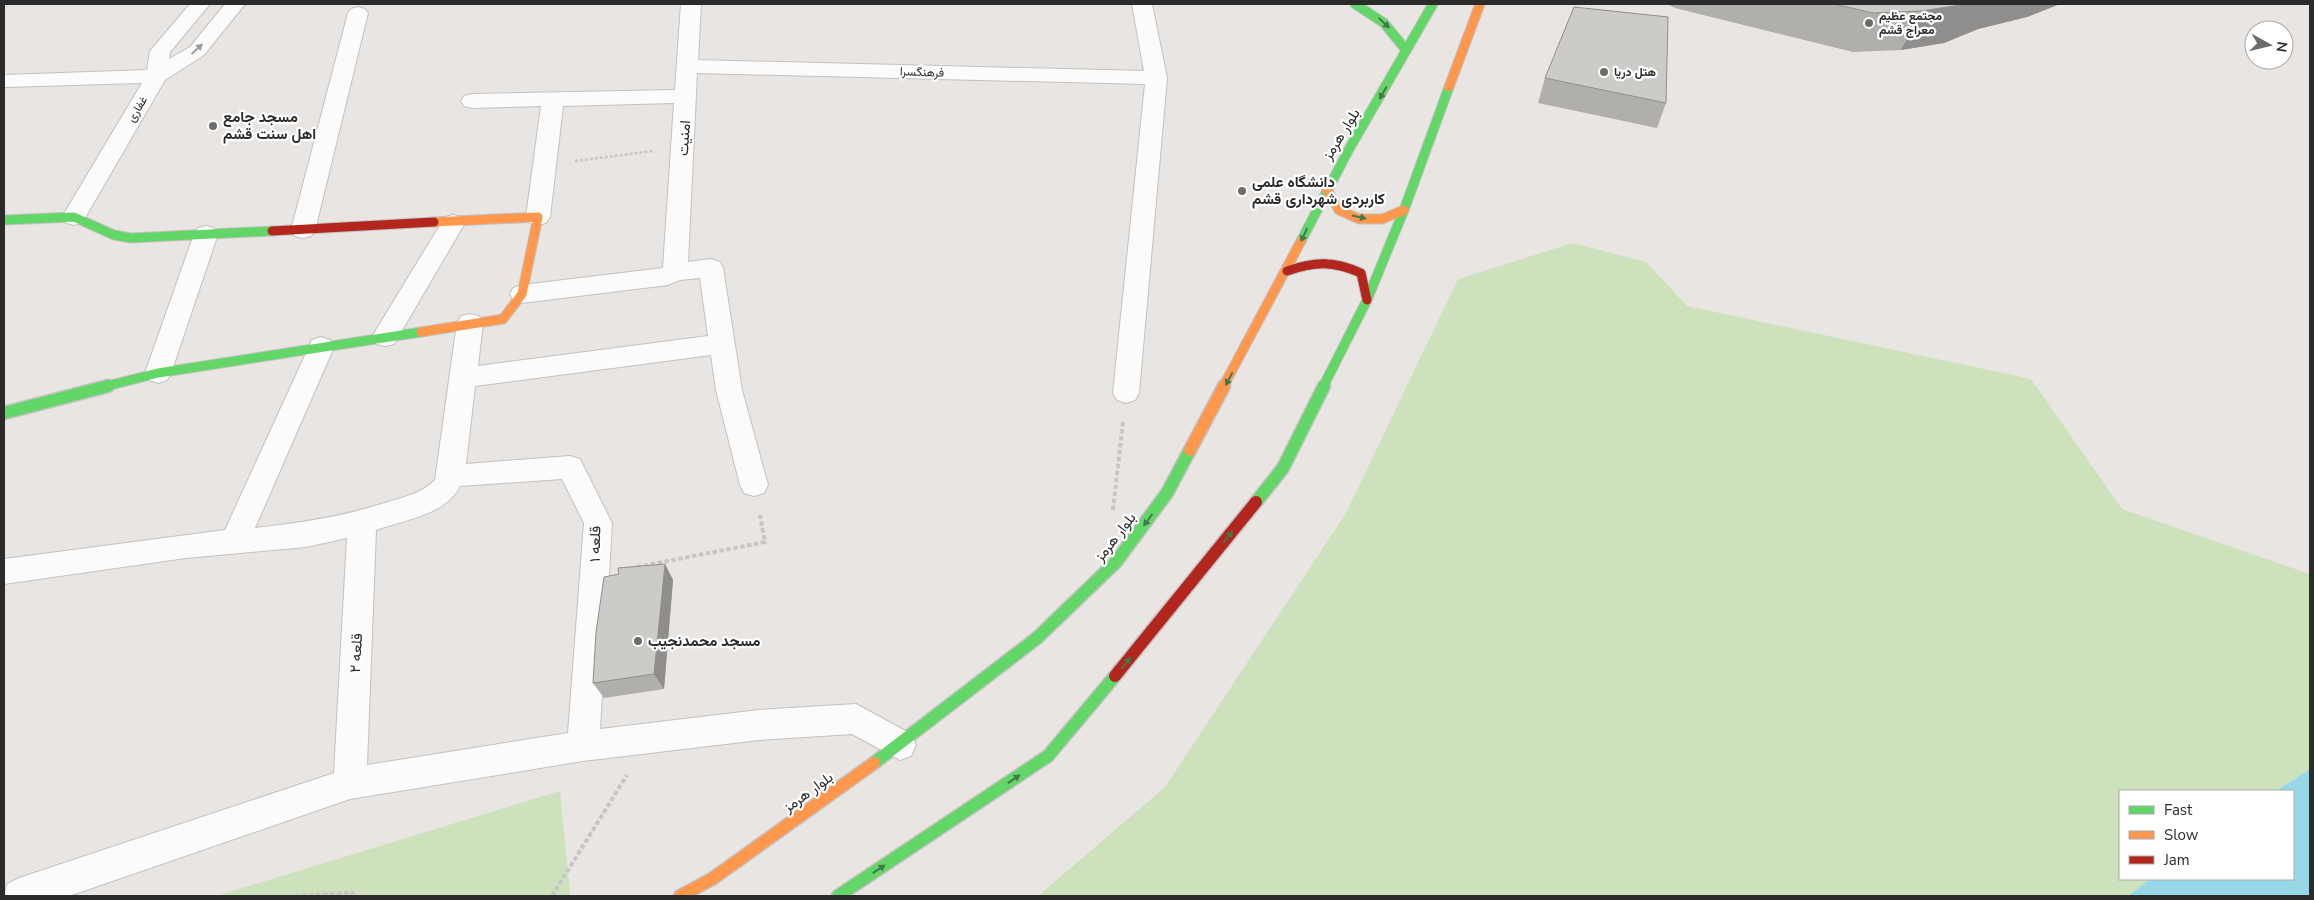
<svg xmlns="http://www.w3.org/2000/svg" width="2314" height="900" font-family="'Nunito Sans',Vazirmatn,sans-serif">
  <rect width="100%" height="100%" fill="#e8e5e2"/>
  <g fill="#cde2bc">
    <polygon points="1573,243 1646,262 1687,306 2031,379 2122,509 2310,574 2310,769 2276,791 2120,791 2120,879 2150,879 2128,896 1038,896 1165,787 1346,513 1458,279"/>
    <polygon points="560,791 570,895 566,896 216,896"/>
  </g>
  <polygon fill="#98d7e7" points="2310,769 2310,896 2128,896 2150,879 2293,879 2293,791 2276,791"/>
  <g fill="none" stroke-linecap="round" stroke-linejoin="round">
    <g stroke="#c2c2c2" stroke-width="2">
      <g id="street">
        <polygon points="190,4 210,4 170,52 169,59 190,47 225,4 245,4 204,55 165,80 82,223 74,225 66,223 62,217 142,83 4,87 4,75 147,70 150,51"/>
        <path d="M 681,4 L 701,4 L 698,60 L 1144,71 L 1132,4 L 1152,4 L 1167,78 L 1139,393 L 1135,400 L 1126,403 L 1117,400 L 1113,393 L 1145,84 L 697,73 L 688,262 L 711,259 L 720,262 L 723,268 L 742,390 L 768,485 L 764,493 L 754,496 L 744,493 L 740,485 L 716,390 L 711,355 L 475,386 L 466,464 L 570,456 L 580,459 L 612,523 L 600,729 L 759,710 L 856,704 L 911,734 L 916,745 L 911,756 L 900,760 L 852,734 L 759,740 L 583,761 L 350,799 L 69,896 L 4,896 L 7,884 L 19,878 L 334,773 L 347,538 L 306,547 L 186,558 L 4,584 L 4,559 L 225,530 L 312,340 L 321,337 L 330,340 L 334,347 L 255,528 C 302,523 346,516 391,501 C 408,496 423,492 435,480 L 457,323 L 461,316 L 470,314 L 479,316 L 483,323 L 478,366 L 708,336 L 700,278 L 680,280 L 668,285 L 522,303 L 513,300 L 510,294 L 513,288 L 522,285 L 663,268 L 674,103 L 563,106 L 550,217 L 546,223 L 538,225 L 530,223 L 526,217 L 541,106 L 472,108 L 464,106 L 461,101 L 464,96 L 472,94 L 675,90 ZM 562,479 L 584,523 L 568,733 L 367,765 L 376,530 C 404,520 446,515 460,486 Z"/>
        <polygon points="358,7 365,9 368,13 315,230 311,236 303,238 295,236 291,230 348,13 351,9"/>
        <polygon points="453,215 461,217 465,223 394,344 385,346 376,344 372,337 376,330 445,217"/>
        <polygon points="206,226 214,228 218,234 171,373 167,380 158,383 149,380 145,373 194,234 198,228"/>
      </g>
    </g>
    <g stroke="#c2c2c2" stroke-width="11">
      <g id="fast-far1">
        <polyline points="1355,4 1384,23 1406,50"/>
        <polyline points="4,220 74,217 114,235 131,238 272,231"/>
        <polyline points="1301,241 1348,151 1433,4"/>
        <polyline points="103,387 158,373 421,332"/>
        <polyline points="1323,387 1367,300 1404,210 1449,87"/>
      </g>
    </g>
    <g stroke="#c2c2c2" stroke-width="15">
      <g id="fast">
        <polyline points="4,413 108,386"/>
        <polyline points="1256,502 1283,468 1324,386"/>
        <polyline points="874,763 1037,638 1116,562 1167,493 1190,450"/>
        <polyline points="838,896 1048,756 1115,676"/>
      </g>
    </g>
    <g stroke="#c2c2c2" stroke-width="11">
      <g id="slow-far1">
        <polyline points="1449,87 1480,4"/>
        <polyline points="1326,188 1339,210 1359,219 1382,219 1404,210"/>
        <polyline points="421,332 503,319 522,294 538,217 434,222"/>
        <polyline points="1223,387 1301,241"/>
      </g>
    </g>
    <g stroke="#c2c2c2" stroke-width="15">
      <g id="slow">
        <polyline points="1190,450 1224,386"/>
        <polyline points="680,896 712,879 874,763"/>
      </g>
    </g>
    <g stroke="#c2c2c2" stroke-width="11">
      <g id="jam-far1">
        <polyline points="272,231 434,222"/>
        <path d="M 1287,271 C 1315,261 1334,261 1361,273 L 1367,300"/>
      </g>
    </g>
    <g stroke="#c2c2c2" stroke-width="15">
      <polyline id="jam" points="1115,676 1256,502"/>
    </g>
    <polyline stroke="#c6c6c6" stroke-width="2.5" stroke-dasharray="3 2" stroke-linecap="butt" points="575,161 653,151"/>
    <g stroke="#c6c6c6" stroke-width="4" stroke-dasharray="4.5 2.5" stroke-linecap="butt">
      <polyline points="1113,510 1123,422"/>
      <polyline points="637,567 765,542 760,515"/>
      <polyline points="295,896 352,893 354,896"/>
      <polyline points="552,896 627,775"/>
    </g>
    <use href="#street" fill="#fcfbfb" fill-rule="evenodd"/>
    <use href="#fast-far1" stroke="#63d668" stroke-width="9"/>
    <use href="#fast" stroke="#63d668" stroke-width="12"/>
    <use href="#slow-far1" stroke="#ff974d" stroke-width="9"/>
    <use href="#slow" stroke="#ff974d" stroke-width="12"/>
    <use href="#jam-far1" stroke="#b3261e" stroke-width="9"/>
    <use href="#jam" stroke="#b3261e" stroke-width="12"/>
  </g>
  <g fill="#b0afac">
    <polygon points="1667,4 2060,4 2027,17 1978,29 1944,43 1901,50 1853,52 1675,8"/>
    <polygon points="1545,78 1666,103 1657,128 1538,103"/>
    <polygon points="665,564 673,580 664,689 604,698 593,683"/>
  </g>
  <g fill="#908e8c">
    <polygon points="1966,4 2060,4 2027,17 1978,29 1944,43 1901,50 1922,11"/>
    <polygon points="665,564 673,580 664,689 654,674"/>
  </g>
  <g fill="#cdcbc8" stroke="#908e8c">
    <polygon points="1834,4 1967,4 1922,11 1873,13"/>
    <polygon points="1574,7 1668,17 1666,103 1545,78"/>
    <polygon points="665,564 654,674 593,683 596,632 604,577 619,574 618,568"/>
  </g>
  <defs><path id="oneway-solid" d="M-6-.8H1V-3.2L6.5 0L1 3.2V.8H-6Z" transform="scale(1.25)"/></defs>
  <g fill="#447846">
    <use href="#oneway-solid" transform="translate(1384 23) rotate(43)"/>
    <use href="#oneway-solid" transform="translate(1383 93) rotate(119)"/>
    <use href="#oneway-solid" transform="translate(1359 217) rotate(12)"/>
    <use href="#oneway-solid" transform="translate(1304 235) rotate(115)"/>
    <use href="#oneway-solid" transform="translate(1229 379) rotate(118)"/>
    <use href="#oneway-solid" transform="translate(1148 520) rotate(126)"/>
    <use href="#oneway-solid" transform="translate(1228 537) rotate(-52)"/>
    <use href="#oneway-solid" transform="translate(1126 663) rotate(-50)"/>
    <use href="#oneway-solid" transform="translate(1014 779) rotate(-34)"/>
    <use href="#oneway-solid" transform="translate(879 869) rotate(-34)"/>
  </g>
  <use fill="#9e9d9d" href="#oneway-solid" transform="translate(197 49) rotate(-43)"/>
  <g fill="#6d6c6b" stroke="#fff" stroke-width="2">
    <circle cx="1869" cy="23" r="5"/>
    <circle cx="1604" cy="72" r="5"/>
    <circle cx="213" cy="126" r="5"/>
    <circle cx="1242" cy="191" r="5"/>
    <circle cx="638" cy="641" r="5"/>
  </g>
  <g text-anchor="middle" stroke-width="4.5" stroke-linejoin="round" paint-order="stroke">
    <g font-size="12" font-weight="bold" fill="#2b2b2b" stroke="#fff" text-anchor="start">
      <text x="1879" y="20">مجتمع عظیم<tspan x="1879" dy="14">معراج قشم</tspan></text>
      <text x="1614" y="76">هتل دریا</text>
    </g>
    <g font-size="12" fill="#2b2b2b" stroke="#fff">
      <text transform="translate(922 72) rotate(2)" y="4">فرهنگسرا</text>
      <text transform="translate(137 109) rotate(-59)" y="4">غفاری</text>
    </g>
    <g font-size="15" font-weight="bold" fill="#2b2b2b" stroke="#fff" text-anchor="start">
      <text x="223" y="122">مسجد جامع<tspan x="223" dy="17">اهل سنت قشم</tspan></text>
      <text x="1252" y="187">دانشگاه علمی<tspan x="1252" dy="17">کاربردی شهرداری قشم</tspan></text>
      <text x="648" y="646">مسجد محمدنجیب</text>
    </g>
    <g font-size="15" fill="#2b2b2b" stroke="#fff">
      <text transform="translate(1341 134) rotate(-58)" y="5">بلوار هرمز</text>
      <text transform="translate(684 138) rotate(-86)" y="5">امنیت</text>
      <text transform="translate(1115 537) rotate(-52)" y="5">بلوار هرمز</text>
      <text transform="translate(595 544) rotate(-89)" y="5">قلعه ۱</text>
      <text transform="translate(356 653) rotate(-87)" y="5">قلعه ۲</text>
      <text transform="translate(808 792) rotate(-36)" y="5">بلوار هرمز</text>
    </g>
  </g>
  <rect width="2314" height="900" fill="none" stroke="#2b2b2b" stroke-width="10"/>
  <rect x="2119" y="790" width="175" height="90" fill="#ffffff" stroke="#aaaaaa"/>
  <rect x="2129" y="806" width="25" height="8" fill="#63d668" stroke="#aaaaaa"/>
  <text x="2164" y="815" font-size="15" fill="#2b2b2b">Fast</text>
  <rect x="2129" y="831" width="25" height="8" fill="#ff974d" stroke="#aaaaaa"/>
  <text x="2164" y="840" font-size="15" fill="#2b2b2b">Slow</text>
  <rect x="2129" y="856" width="25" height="8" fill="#b3261e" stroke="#aaaaaa"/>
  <text x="2164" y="865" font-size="15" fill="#2b2b2b">Jam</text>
  <g transform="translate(2269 45) rotate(98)"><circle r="24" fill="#ffffff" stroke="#aaaaaa"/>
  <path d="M0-4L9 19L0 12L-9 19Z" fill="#6d6c6b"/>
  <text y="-8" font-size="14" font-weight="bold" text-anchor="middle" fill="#2b2b2b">N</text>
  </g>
</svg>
